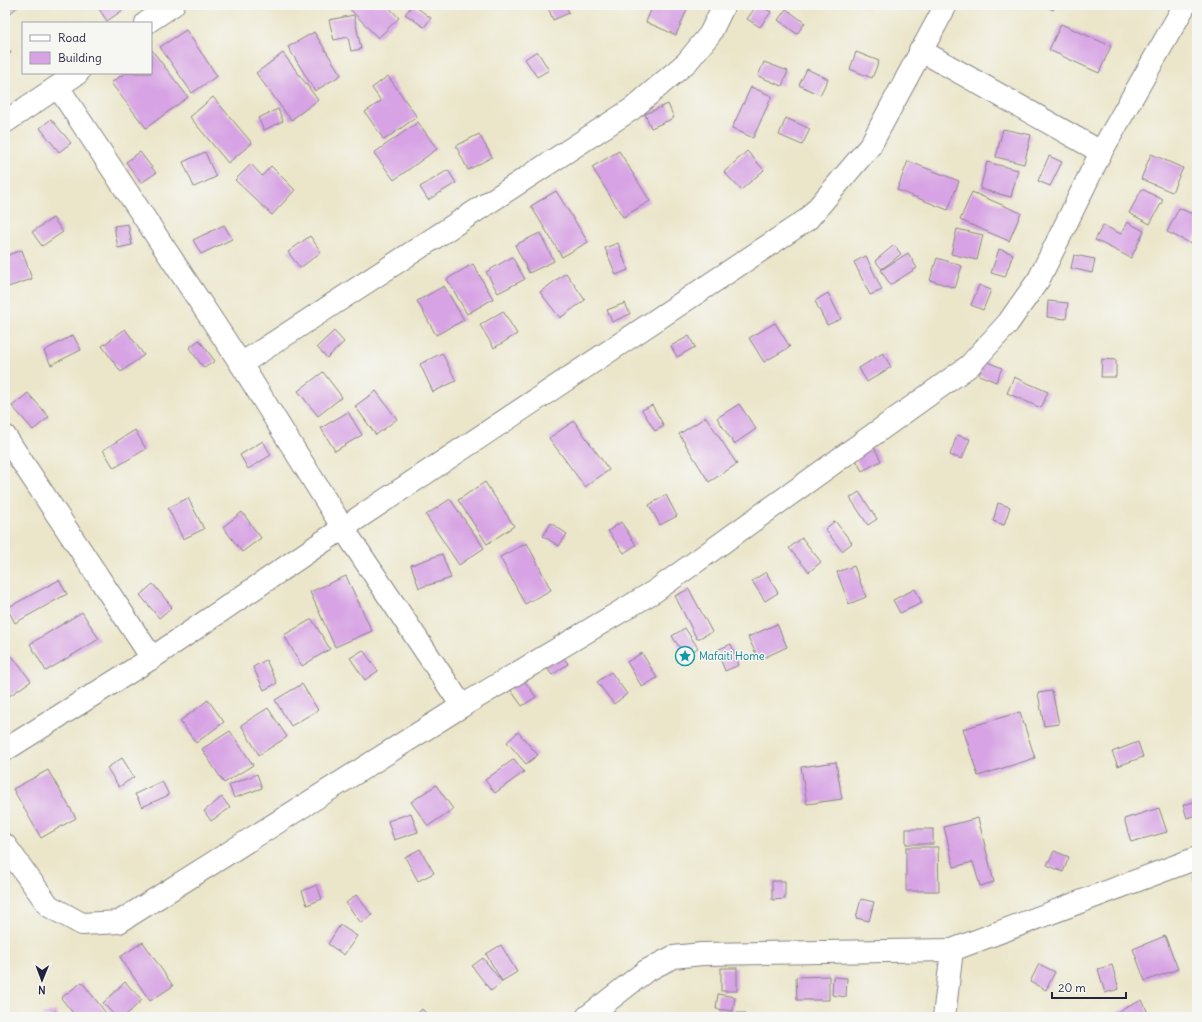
<svg xmlns="http://www.w3.org/2000/svg" width="1202" height="1022" font-family="Delius,sans-serif">
  <rect width="100%" height="100%" fill="#f6f6f2"/>
  <filter id="ink" filterUnits="userSpaceOnUse"><feTurbulence type="fractalNoise" baseFrequency=".025" numOctaves="2"/><feDisplacementMap in="SourceGraphic" scale="8" xChannelSelector="R" yChannelSelector="G"/><feConvolveMatrix kernelMatrix="1 2 1 2 8 2 1 2 1" color-interpolation-filters="sRGB"/></filter>
  <filter id="wash" filterUnits="userSpaceOnUse"><feTurbulence type="fractalNoise" baseFrequency=".012" numOctaves="4" result="noise"/><feDisplacementMap in="SourceGraphic" scale="16" xChannelSelector="R" yChannelSelector="G"/><feGaussianBlur stdDeviation="0.9" result="paint"/><feColorMatrix in="noise" values="0 0 0 0 0 0 0 0 0 0 0 0 0 0 0 0 0 1.4 0 .05"/><feComposite in="paint" operator="in"/></filter>
  <g filter="url(#wash)">
    <rect width="100%" height="100%" fill="#ebe6ca"/>
    <g id="blocks">
      <g fill="#d7a3e4">
        <polygon points="5,5 20,5 7,16 5,14"/>
        <polygon points="104,5 130,5 107,21 99,9"/>
        <polygon points="346,5 387,5 399,18 378,38"/>
        <polygon points="413,5 431,18 424,27 405,14"/>
        <polygon points="547,5 566,5 569,13 553,20"/>
        <polygon points="653,5 689,5 676,35 646,22"/>
        <polygon points="757,5 760,5 771,12 760,27 747,19"/>
        <polygon points="860,5 870,5 868,8"/>
        <polygon points="1043,5 1056,5 1053,10"/>
        <polygon points="786,9 805,23 797,34 778,20"/>
        <polygon points="354,15 361,49 351,51 348,37 334,40 329,20"/>
        <polygon points="1061,24 1111,46 1099,73 1049,50"/>
        <polygon points="186,30 217,76 192,93 160,47"/>
        <polygon points="314,32 341,75 315,91 288,47"/>
        <polygon points="5,44 11,53 5,57"/>
        <polygon points="151,49 188,97 146,128 111,83 125,73 151,73"/>
        <polygon points="537,51 549,70 537,77 525,59"/>
        <polygon points="856,52 879,61 872,78 850,69"/>
        <polygon points="283,53 318,100 291,120 256,73"/>
        <polygon points="764,62 788,71 782,86 758,76"/>
        <polygon points="807,69 828,79 820,95 799,85"/>
        <polygon points="388,76 417,117 384,140 365,112 381,101 372,88"/>
        <polygon points="751,87 772,96 753,138 732,128"/>
        <polygon points="213,97 252,143 228,163 190,117"/>
        <polygon points="668,104 674,118 651,128 645,114"/>
        <polygon points="278,109 283,121 264,130 258,118"/>
        <polygon points="786,118 810,129 802,145 779,135"/>
        <polygon points="51,119 71,143 59,152 40,128"/>
        <polygon points="418,122 437,149 394,180 374,153"/>
        <polygon points="1003,129 1031,135 1024,164 996,157"/>
        <polygon points="479,134 492,157 468,170 456,146"/>
        <polygon points="619,151 650,201 623,217 592,167"/>
        <polygon points="747,151 764,170 741,190 724,172"/>
        <polygon points="140,152 156,173 141,183 126,162"/>
        <polygon points="205,152 216,177 194,187 183,162"/>
        <polygon points="1151,154 1183,168 1172,192 1141,179"/>
        <polygon points="1049,156 1062,162 1050,186 1038,181"/>
        <polygon points="908,161 959,181 948,210 897,190"/>
        <polygon points="987,162 1018,170 1011,197 980,189"/>
        <polygon points="251,164 262,176 271,166 295,190 272,215 235,180"/>
        <polygon points="448,170 456,183 428,200 420,187"/>
        <polygon points="1142,189 1163,200 1150,224 1129,213"/>
        <polygon points="556,191 588,242 562,257 531,206"/>
        <polygon points="972,192 1021,213 1009,241 960,220"/>
        <polygon points="1179,208 1197,216 1197,234 1192,244 1167,232"/>
        <polygon points="53,218 63,232 42,246 32,232"/>
        <polygon points="1127,222 1144,231 1131,258 1095,240 1103,225 1121,234"/>
        <polygon points="128,224 132,245 118,248 114,226"/>
        <polygon points="224,225 232,239 201,254 193,240"/>
        <polygon points="957,229 983,235 977,260 951,254"/>
        <polygon points="540,233 554,261 529,273 515,245"/>
        <polygon points="310,236 321,252 300,268 288,252"/>
        <polygon points="618,243 628,270 616,275 605,248"/>
        <polygon points="894,245 901,254 882,269 875,261"/>
        <polygon points="999,249 1013,254 1005,277 991,273"/>
        <polygon points="22,250 32,279 5,288 5,256"/>
        <polygon points="908,253 917,268 890,285 881,270"/>
        <polygon points="1074,255 1095,259 1092,273 1071,268"/>
        <polygon points="866,256 882,290 870,295 854,262"/>
        <polygon points="512,257 525,279 498,293 486,272"/>
        <polygon points="937,258 962,266 955,288 930,280"/>
        <polygon points="473,264 493,299 467,314 447,279"/>
        <polygon points="566,273 585,300 560,318 540,292"/>
        <polygon points="979,285 991,290 983,310 971,305"/>
        <polygon points="444,286 464,320 436,335 417,301"/>
        <polygon points="828,293 841,319 827,325 815,301"/>
        <polygon points="1048,301 1068,303 1066,319 1047,317"/>
        <polygon points="625,303 630,314 612,322 607,310"/>
        <polygon points="503,311 517,334 494,348 480,325"/>
        <polygon points="775,323 790,347 764,362 749,338"/>
        <polygon points="125,329 144,355 121,372 102,346"/>
        <polygon points="334,331 344,342 327,358 317,347"/>
        <polygon points="73,335 81,350 51,365 44,351"/>
        <polygon points="689,336 695,347 677,357 671,346"/>
        <polygon points="199,340 215,361 204,368 189,348"/>
        <polygon points="442,353 456,381 433,392 420,364"/>
        <polygon points="883,353 891,367 867,382 859,368"/>
        <polygon points="1102,359 1116,360 1116,377 1101,377"/>
        <polygon points="985,361 1002,368 996,382 979,375"/>
        <polygon points="323,372 342,397 318,416 298,391"/>
        <polygon points="1014,377 1048,392 1041,408 1007,393"/>
        <polygon points="376,391 397,419 376,435 355,406"/>
        <polygon points="28,393 49,417 33,430 12,406"/>
        <polygon points="739,404 756,429 734,444 717,418"/>
        <polygon points="652,405 664,426 655,431 642,410"/>
        <polygon points="348,412 362,435 335,451 321,428"/>
        <polygon points="706,417 737,464 709,482 679,434"/>
        <polygon points="574,421 609,470 585,487 549,438"/>
        <polygon points="135,430 146,449 114,468 103,450"/>
        <polygon points="957,435 970,439 962,459 950,455"/>
        <polygon points="263,441 271,455 248,469 240,455"/>
        <polygon points="874,447 881,461 862,471 854,456"/>
        <polygon points="485,482 514,526 487,544 458,500"/>
        <polygon points="859,492 877,519 868,525 850,498"/>
        <polygon points="666,495 677,516 660,525 649,505"/>
        <polygon points="188,498 204,529 183,539 168,508"/>
        <polygon points="450,499 484,548 459,565 426,515"/>
        <polygon points="998,503 1010,507 1004,525 993,521"/>
        <polygon points="242,512 261,538 242,552 223,527"/>
        <polygon points="835,521 852,543 842,551 825,529"/>
        <polygon points="621,522 636,545 624,553 608,531"/>
        <polygon points="551,523 567,534 559,546 543,536"/>
        <polygon points="802,538 821,562 809,572 789,548"/>
        <polygon points="527,543 551,590 525,604 500,557"/>
        <polygon points="442,554 451,578 419,588 411,565"/>
        <polygon points="854,566 866,597 849,604 837,572"/>
        <polygon points="766,572 778,593 765,601 752,581"/>
        <polygon points="346,576 372,631 335,647 310,592"/>
        <polygon points="59,580 67,594 15,623 7,608"/>
        <polygon points="153,584 172,607 159,618 140,595"/>
        <polygon points="689,589 712,632 697,639 675,596"/>
        <polygon points="915,589 922,603 900,613 893,600"/>
        <polygon points="82,612 99,639 46,671 30,644"/>
        <polygon points="312,619 330,649 302,666 284,635"/>
        <polygon points="777,624 787,647 759,660 748,637"/>
        <polygon points="685,628 698,648 685,656 672,636"/>
        <polygon points="731,644 739,665 725,671 717,650"/>
        <polygon points="5,647 10,657 5,659"/>
        <polygon points="363,650 378,671 365,680 350,658"/>
        <polygon points="561,653 568,664 552,675 544,664"/>
        <polygon points="642,653 657,678 642,687 627,662"/>
        <polygon points="12,656 31,681 5,699 5,662"/>
        <polygon points="266,660 277,683 264,690 253,667"/>
        <polygon points="611,672 627,694 614,704 597,682"/>
        <polygon points="523,679 536,697 522,706 510,689"/>
        <polygon points="302,684 318,710 291,726 275,700"/>
        <polygon points="1052,691 1059,724 1044,726 1038,693"/>
        <polygon points="208,700 224,722 196,743 180,721"/>
        <polygon points="268,708 287,737 259,755 241,725"/>
        <polygon points="1020,712 1035,758 978,776 963,729"/>
        <polygon points="230,731 253,765 224,783 202,749"/>
        <polygon points="518,732 538,755 526,764 507,742"/>
        <polygon points="1138,742 1143,757 1118,766 1112,752"/>
        <polygon points="122,758 134,777 119,787 107,768"/>
        <polygon points="514,759 524,772 495,793 485,780"/>
        <polygon points="836,762 842,799 807,804 801,767"/>
        <polygon points="48,770 76,818 41,838 13,789"/>
        <polygon points="257,774 262,788 234,798 229,785"/>
        <polygon points="162,781 169,795 142,807 135,794"/>
        <polygon points="436,785 453,809 428,826 411,802"/>
        <polygon points="222,797 230,808 211,821 204,811"/>
        <polygon points="1197,801 1197,815 1187,818 1183,805"/>
        <polygon points="1159,808 1167,832 1131,842 1124,819"/>
        <polygon points="411,813 418,832 394,840 388,821"/>
        <polygon points="978,818 994,882 980,886 973,862 954,867 944,827"/>
        <rect x="906" y="829" width="27" height="15"/>
        <polygon points="906,847 938,847 939,891 906,891"/>
        <polygon points="420,849 434,873 418,881 405,857"/>
        <polygon points="1054,851 1069,857 1063,872 1047,865"/>
        <polygon points="1197,874 1197,888 1192,876"/>
        <polygon points="772,881 785,881 785,899 772,900"/>
        <polygon points="317,885 322,899 307,905 302,891"/>
        <polygon points="356,895 372,915 361,923 346,903"/>
        <polygon points="861,899 874,902 869,921 856,918"/>
        <polygon points="340,925 357,936 344,955 328,944"/>
        <polygon points="1165,936 1178,969 1145,981 1133,949"/>
        <polygon points="143,942 173,986 150,1001 120,957"/>
        <polygon points="501,945 517,972 502,981 486,954"/>
        <polygon points="483,958 502,982 491,991 472,966"/>
        <polygon points="1039,964 1055,972 1046,990 1030,982"/>
        <polygon points="1112,965 1119,989 1105,993 1098,969"/>
        <rect x="721" y="968" width="16" height="23"/>
        <polygon points="829,976 829,1000 797,1000 796,977"/>
        <polygon points="833,977 847,978 846,997 832,995"/>
        <polygon points="82,982 109,1017 76,1017 61,998"/>
        <polygon points="125,982 142,1000 124,1017 116,1017 103,1003"/>
        <polygon points="718,994 735,997 733,1011 716,1009"/>
        <polygon points="1142,1000 1149,1015 1145,1017 1107,1017"/>
        <polygon points="422,1009 430,1017 414,1017"/>
        <polygon points="56,1011 58,1017 43,1017 42,1015"/>
        <rect x="729" y="1013" width="16" height="4"/>
      </g>
    </g>
  </g>
  <g filter="url(#ink)">
    <use href="#blocks" fill-opacity="0" stroke="#868482" stroke-width="1"/>
    <g fill="none" stroke-linecap="round" stroke-linejoin="round">
      <g stroke="#868482" stroke-width="24">
        <g id="minor">
          <polyline points="146,23 173,5"/>
          <polyline points="920,50 1101,152"/>
          <polyline points="58,87 241,364 343,528 462,706"/>
          <polyline points="5,122 78,73"/>
          <polyline points="241,364 632,109 687,62 710,34 724,5"/>
          <polyline points="5,436 152,658"/>
          <polyline points="5,750 152,658 343,528 808,219 870,146 946,5"/>
          <polyline points="5,845 49,906 82,924 119,922 462,706 655,591 969,366 1008,323 1039,279 1101,152 1185,5"/>
          <polyline points="587,1017 646,971 673,957 702,954 952,950"/>
          <polyline points="944,1017 952,950 1197,858"/>
        </g>
      </g>
      <use href="#minor" stroke="#fff" stroke-width="22"/>
    </g>
  </g>
  <defs>
    <g id="sight-ring" transform="scale(1)"><circle r="9.5" fill="#f6f6f2" stroke="#0f9aa8" stroke-width="1.5"/><path d="M0-6L1.8-2.2L6-1.7L2.9 1.2L3.7 5.4L0 3.3L-3.7 5.4L-2.9 1.2L-6-1.7L-1.8-2.2Z" fill="#0f9aa8"/></g>
  </defs>
  <g fill-rule="evenodd">
    <use href="#sight-ring" x="685" y="656"/>
  </g>
  <g text-anchor="middle" stroke-width="3" stroke-linejoin="round" paint-order="stroke">
    <g font-size="11" fill="#0d838f" stroke="#f6f6f2" text-anchor="start">
      <text x="699" y="660">Mafaiti Home</text>
    </g>
  </g>
  <rect width="1202" height="1022" fill="none" stroke="#f6f6f2" stroke-width="20"/>
  <rect x="22" y="22" width="130" height="52" fill="#f6f6f2" stroke="#a1a1a9"/>
  <rect x="30" y="35" width="20" height="6" fill="#ffffff" stroke="#a1a1a9"/>
  <text x="58" y="42" font-size="12" fill="#22223b">Road</text>
  <rect x="30" y="52" width="20" height="12" fill="#d7a3e4" stroke="#a1a1a9"/>
  <text x="58" y="62" font-size="12" fill="#22223b">Building</text>
  <g transform="translate(42 980) rotate(181)" stroke="#f6f6f2" stroke-width="3" paint-order="stroke">
  <path d="M0-3L7 15L0 10L-7 15Z" fill="#22223b"/>
  <text y="-6" font-size="11" font-weight="bold" text-anchor="middle" fill="#22223b">N</text>
  </g>
  <path d="M1052 992v6h74v-6" fill="none" stroke="#22223b" stroke-width="2"/>
  <text x="1058" y="992" font-size="12" fill="#22223b" stroke="#f6f6f2" stroke-width="3" paint-order="stroke">20 m</text>
</svg>
